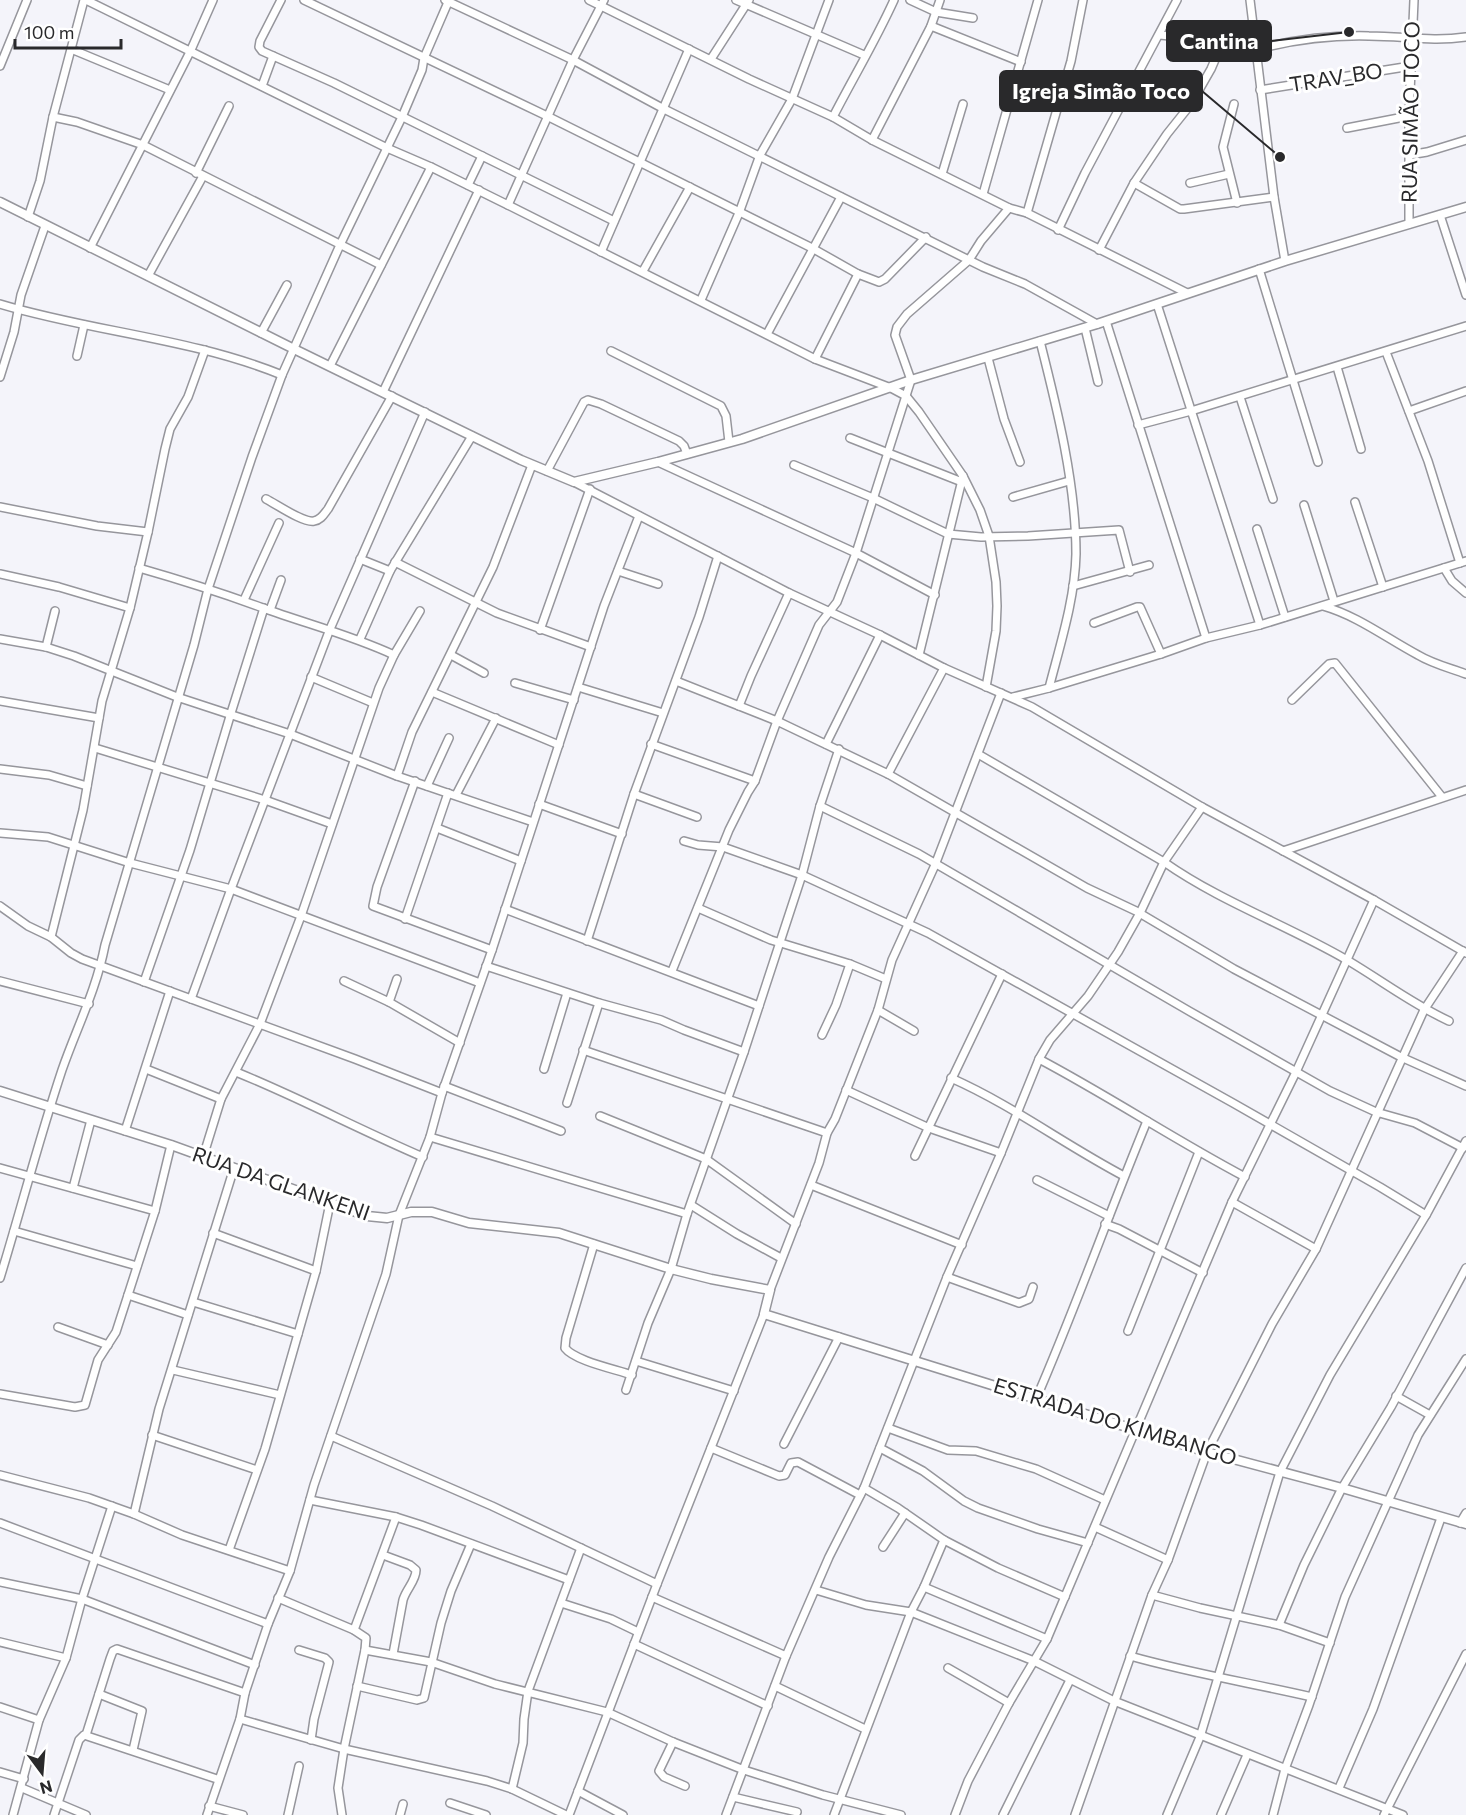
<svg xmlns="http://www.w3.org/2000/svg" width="1466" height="1815" font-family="Commissioner,sans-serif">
  <rect width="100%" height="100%" fill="#f4f4fa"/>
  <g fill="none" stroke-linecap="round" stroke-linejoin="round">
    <g stroke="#96969c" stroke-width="10">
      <g id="minor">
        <polyline points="86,0 387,148 431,167 508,205 815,359 891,388 906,396 919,412 963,476 980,510 989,536 996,582 997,606 996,631 986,687"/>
        <polyline points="281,0 260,41 259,47 262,51 334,83 614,221"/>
        <polyline points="304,0 547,116 812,248 858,274 879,282 885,279 926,237"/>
        <polyline points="445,0 573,60 664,109 983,267 1025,284 1097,324"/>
        <polyline points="589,0 749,79 833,117 872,140 1009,208 1027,213 1187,293"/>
        <polyline points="736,0 864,55"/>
        <polyline points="910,0 936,12 973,18"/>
        <polyline points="1250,0 1274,197 1285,261"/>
        <polyline points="931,26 1021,62"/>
        <polyline points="1160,35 1254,45"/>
        <polyline points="71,49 170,90"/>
        <path d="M 1255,50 C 1292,40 1331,35 1369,36 C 1404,36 1431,42 1466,37"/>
        <polyline points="711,59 749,0"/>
        <polyline points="0,66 27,0"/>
        <polyline points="262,86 273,56"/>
        <polyline points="1260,90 1411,66"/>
        <polyline points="1234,104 1223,147 1237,203"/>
        <polyline points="53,117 77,122 143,145 381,265"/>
        <path d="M 833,117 C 853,78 876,40 894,0"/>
        <polyline points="1347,128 1409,116"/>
        <polyline points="872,140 931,26 940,0"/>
        <polyline points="1409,155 1427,152 1466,140"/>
        <polyline points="196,173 229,106"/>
        <polyline points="942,174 963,104"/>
        <polyline points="1134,183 1180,209 1184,209 1274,197"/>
        <polyline points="1190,183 1229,174"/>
        <polyline points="468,185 482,156"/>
        <polyline points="983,194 1038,0"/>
        <polyline points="508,205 573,60 604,0"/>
        <polyline points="1027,213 1071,61 1083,0"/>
        <polyline points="1440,215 1466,295"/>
        <polyline points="28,217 40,181 53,117 84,0"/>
        <polyline points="1409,224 1409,116 1414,0"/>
        <polyline points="1058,230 1085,173 1177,0"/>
        <polyline points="90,248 190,52 213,0"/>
        <polyline points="1099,250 1134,183 1167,134 1191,104 1211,69 1223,41"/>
        <polyline points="601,252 689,49"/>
        <polyline points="1259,269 1318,462"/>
        <polyline points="643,271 690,187"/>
        <polyline points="148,276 203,176"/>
        <polyline points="701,300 739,213 760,155 792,99 829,0"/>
        <path d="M 0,304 C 93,332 191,338 282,375"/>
        <polyline points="1157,304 1260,625"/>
        <polyline points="1106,321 1206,638"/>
        <polyline points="1085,328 1098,382"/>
        <polyline points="261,333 287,285"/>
        <polyline points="767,334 841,197"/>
        <path d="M 1040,341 C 1057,408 1076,484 1076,554 C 1075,599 1060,645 1049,688"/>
        <polyline points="611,351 721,406 726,416 729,442"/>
        <polyline points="1386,352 1428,461 1460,563"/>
        <polyline points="77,356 84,325"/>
        <polyline points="988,358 1004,419 1020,462"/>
        <polyline points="815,359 858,274"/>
        <polyline points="330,366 431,167"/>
        <polyline points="1337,367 1361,449"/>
        <polyline points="0,377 14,332 21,295 45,226"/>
        <polyline points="383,392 479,190"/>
        <polyline points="1240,397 1273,499"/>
        <polyline points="1409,411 1466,391"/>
        <polyline points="1138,425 1191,411 1466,326"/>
        <polyline points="850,438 962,482"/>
        <polyline points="658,462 856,553 935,595"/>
        <polyline points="794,465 873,498 948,534 981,537 1028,536 1119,530 1130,572"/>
        <polyline points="547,471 584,402 588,400 601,404 679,441 684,446 687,454"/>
        <polyline points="574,482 789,593 880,635 944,668 1032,707 1202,807 1374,900 1466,953"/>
        <polyline points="1013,497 1069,481"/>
        <path d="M 266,499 C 276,504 303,523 314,521 C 321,520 324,514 328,509 L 392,396"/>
        <polyline points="1355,502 1383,587"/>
        <polyline points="1304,505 1334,601"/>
        <polyline points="0,507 97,526 148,532"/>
        <polyline points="1257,529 1285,617"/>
        <polyline points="360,559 390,571"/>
        <polyline points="395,562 497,613 591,647"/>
        <path d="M 139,568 C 181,580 222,593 263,608 C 307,624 351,635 394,655"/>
        <polyline points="1444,568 1452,581 1466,593"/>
        <polyline points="618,571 658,584"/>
        <polyline points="0,574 59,587 130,608"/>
        <polyline points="1073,586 1149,565"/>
        <polyline points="244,600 279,523"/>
        <path d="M 1323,606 C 1358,616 1386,638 1418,655 C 1433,664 1450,668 1466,674"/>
        <polyline points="270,610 281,580"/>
        <polyline points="1094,623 1137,607 1140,607 1161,654"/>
        <polyline points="540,630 590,489"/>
        <polyline points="0,639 46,647 74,656 177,697 290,734 397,776 533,822"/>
        <polyline points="360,639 390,571 472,436"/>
        <polyline points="46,647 55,611"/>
        <polyline points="451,655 484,673"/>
        <polyline points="919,655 963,476"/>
        <polyline points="311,677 373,703"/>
        <polyline points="676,681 777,721 888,774 1087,888 1136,911 1234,969 1401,1057 1466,1086"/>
        <polyline points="515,683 574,700"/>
        <polyline points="578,687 663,713"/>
        <polyline points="432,692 559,745"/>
        <polyline points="1013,697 1049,688 1161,654 1206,638 1260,625 1466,561"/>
        <polyline points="1292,700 1329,664 1335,663 1442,797"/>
        <polyline points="0,701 99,718"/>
        <polyline points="739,706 751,676 789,593"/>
        <polyline points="651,744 755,781"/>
        <polyline points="826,744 880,635"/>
        <polyline points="95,748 265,800 332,824"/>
        <path d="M 978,754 L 1164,862 C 1221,902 1287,925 1347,960 C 1381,980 1412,1004 1449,1021"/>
        <polyline points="0,769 49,775 87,786"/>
        <polyline points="888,774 944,668"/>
        <polyline points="397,776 412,732 493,567 532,465"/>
        <polyline points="415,781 377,887 373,906 492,950"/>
        <polyline points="427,786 449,738"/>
        <polyline points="634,794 697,817"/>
        <polyline points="456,795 496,718"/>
        <polyline points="539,804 622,834"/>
        <polyline points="820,806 919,854 1189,1011 1330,1091 1376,1112 1415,1123 1463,1148"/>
        <polyline points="437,828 521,861"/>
        <polyline points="0,833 48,837 130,863 231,889 480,983"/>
        <polyline points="684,841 698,845 723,847 802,875 928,933 1233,1103 1380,1187 1426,1215"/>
        <polyline points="1283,851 1466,790"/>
        <polyline points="0,906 28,926 51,937 71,953 82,959 355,1059 442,1093"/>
        <polyline points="698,908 771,940 850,964 886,979"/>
        <polyline points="505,909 759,1006"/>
        <polyline points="405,919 448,793"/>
        <polyline points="51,937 83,810 102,701 130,608 148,532 165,449 170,429 188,397 205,350"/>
        <polyline points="587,941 634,794 699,617 718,556"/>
        <polyline points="486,966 599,1003 661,1020 684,1030 744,1052"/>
        <polyline points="672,971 729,830 748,792 755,781 777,721 819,625 837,602 856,553 911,380 895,335 897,327 907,314 969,260 981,241 1009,208"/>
        <polyline points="0,981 89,1004"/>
        <polyline points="344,981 389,1002 460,1043"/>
        <polyline points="144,982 190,850 231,713 264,608"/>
        <polyline points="191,999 231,889 330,629 425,412"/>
        <polyline points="389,1002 397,979"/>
        <polyline points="878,1010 914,1031"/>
        <polyline points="822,1035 836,1005 850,964"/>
        <polyline points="583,1050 827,1133"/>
        <path d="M 1039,1059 C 1109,1096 1175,1140 1245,1177"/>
        <polyline points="146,1069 221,1099"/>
        <polyline points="544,1069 567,993"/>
        <path d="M 236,1072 C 300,1098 360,1130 423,1157"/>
        <path d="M 951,1078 C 1012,1105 1065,1145 1124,1176"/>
        <polyline points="444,1086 561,1131"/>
        <polyline points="846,1090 929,1128 1001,1153"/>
        <polyline points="567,1103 599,1003"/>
        <polyline points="600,1116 706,1159 796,1224"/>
        <polyline points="125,1131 170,991"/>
        <polyline points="430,1137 687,1214"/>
        <polyline points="915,1156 1002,974"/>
        <polyline points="203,1157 221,1099 260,1024 301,916 379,688 394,655 420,611"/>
        <polyline points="0,1168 155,1211"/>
        <polyline points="1037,1180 1109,1216"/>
        <polyline points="811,1185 962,1245"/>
        <polyline points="73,1188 91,1120"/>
        <polyline points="1232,1202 1316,1249"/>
        <polyline points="691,1205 737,1234 781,1258"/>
        <polyline points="1105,1224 1119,1229 1203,1273"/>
        <polyline points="14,1231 137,1266"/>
        <polyline points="213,1233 316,1271"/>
        <path d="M 594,1244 L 566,1338 L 565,1348 C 575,1361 615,1369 632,1375"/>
        <polyline points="947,1277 1019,1303 1029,1299 1033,1287"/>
        <path d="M 0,1278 C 21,1209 39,1139 62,1070 C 77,1027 96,991 105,945 L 194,645 L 208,589 L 252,457 L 282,375 L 340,245 L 402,117 L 422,70 L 424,58 L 449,0"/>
        <polyline points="770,1290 819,1163 827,1133 835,1119 878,1010 892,960 935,865 1001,693"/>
        <polyline points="128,1295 188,1315"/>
        <polyline points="193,1302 298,1334"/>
        <polyline points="58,1327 108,1345"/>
        <polyline points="1128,1331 1199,1152"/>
        <polyline points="636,1361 734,1391"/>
        <polyline points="173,1370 280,1395"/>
        <polyline points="626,1390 648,1323 671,1269 687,1214 744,1052 802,875 820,806 839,749"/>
        <polyline points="0,1394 75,1407 85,1405 98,1360 116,1332 128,1295 155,1211 171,1145"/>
        <polyline points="1396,1396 1430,1415"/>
        <path d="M 1036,1399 C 1076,1307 1109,1213 1147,1121"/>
        <polyline points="888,1428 948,1450 976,1451 1036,1469 1105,1500"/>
        <polyline points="152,1435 257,1470"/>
        <polyline points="331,1436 492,1506 657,1584"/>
        <polyline points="784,1444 839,1337"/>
        <polyline points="711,1448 779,1476 785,1475 791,1463 798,1462 860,1495"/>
        <polyline points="880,1448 923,1471 964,1501 978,1508 1038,1529 1088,1543"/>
        <polyline points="0,1475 89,1498 134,1514 182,1535 290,1571"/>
        <polyline points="864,1488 898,1508 944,1540 998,1568 1065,1597"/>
        <polyline points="310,1500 396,1517 421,1525 569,1580"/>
        <polyline points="134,1514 159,1409 234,1168"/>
        <polyline points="0,1523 268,1624"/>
        <polyline points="1460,1523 1466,1513"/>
        <polyline points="1095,1527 1168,1560"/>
        <polyline points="883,1547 905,1513"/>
        <polyline points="229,1550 265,1449 316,1271 330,1203"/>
        <path d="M 383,1555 L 410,1565 L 416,1570 C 416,1581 406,1589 403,1600 L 393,1654"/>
        <polyline points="0,1582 82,1599 255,1665"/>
        <polyline points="924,1587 1047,1639"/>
        <polyline points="816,1590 866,1605 911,1612 1034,1661 1114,1701 1403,1815"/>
        <polyline points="1152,1595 1200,1608 1279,1625 1330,1643"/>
        <polyline points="652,1597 786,1656"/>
        <polyline points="278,1598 354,1630 366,1638 365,1650 344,1749 338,1788 342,1815"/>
        <polyline points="561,1603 611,1619 638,1632"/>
        <polyline points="1279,1625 1304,1565 1342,1488 1391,1407 1466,1268"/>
        <polyline points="354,1630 396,1517"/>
        <polyline points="0,1642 66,1658"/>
        <polyline points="634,1644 768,1706"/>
        <polyline points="299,1650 325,1658 329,1662 314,1719 311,1740"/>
        <polyline points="365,1650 431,1662 495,1684 607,1712 673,1742 744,1770 823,1795 901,1815"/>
        <path d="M 1130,1656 C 1190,1673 1251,1683 1312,1697"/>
        <polyline points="948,1668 1009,1703"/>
        <polyline points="357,1686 417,1700 424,1698 441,1623 451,1591 471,1544"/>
        <polyline points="775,1686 865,1729"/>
        <polyline points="99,1694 142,1711 133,1750"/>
        <polyline points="0,1707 39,1720"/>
        <polyline points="240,1719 344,1749 487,1781 512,1789 566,1815"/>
        <polyline points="86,1735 110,1659 113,1651 117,1649 245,1693"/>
        <polyline points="673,1742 659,1771 664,1777 685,1786"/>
        <polyline points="0,1772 24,1779"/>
        <polyline points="22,1788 86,1815"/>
        <polyline points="1339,1788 1373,1709 1441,1518"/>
        <polyline points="512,1789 523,1743 524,1719 528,1691 581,1548"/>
        <polyline points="578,1791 623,1815"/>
        <polyline points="733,1797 797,1812"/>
        <polyline points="450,1803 486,1815"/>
        <polyline points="209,1806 243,1815"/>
        <polyline points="13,1815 39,1720 66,1658 82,1599 112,1506"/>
        <polyline points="54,1815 79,1740 84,1735 217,1779"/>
        <polyline points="207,1815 240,1719 245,1693 268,1624 290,1571 314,1485 386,1274 399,1215 430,1137 442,1093 492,950 604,606 639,516"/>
        <polyline points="288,1815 299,1766"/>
        <polyline points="400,1815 403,1804"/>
        <polyline points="569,1815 657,1584 764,1314"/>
        <polyline points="726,1815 786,1656 829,1557 864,1488 947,1277 1001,1153 1039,1059 1050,1040 1088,996 1118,952 1140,913 1164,862 1202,807"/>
        <polyline points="834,1815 911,1612 924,1587 944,1540"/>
        <polyline points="955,1815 968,1781 1009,1703 1047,1639 1232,1202 1296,1072 1374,900"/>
        <polyline points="1003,1815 1070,1680"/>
        <polyline points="1075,1815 1152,1595 1168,1560 1207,1452 1272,1324 1316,1249 1424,1010 1463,951"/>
        <polyline points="1167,1815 1200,1737 1280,1472 1330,1375 1426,1215 1466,1141"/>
        <polyline points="1221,1815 1247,1755"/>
        <polyline points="1273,1815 1285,1769 1309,1705 1345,1597 1418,1435 1466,1359"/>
        <polyline points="1384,1815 1466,1654"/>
      </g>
    </g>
    <g stroke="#96969c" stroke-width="11">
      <g id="tertiary">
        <polyline points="0,202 294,349 521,460 574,482 658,462 742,439 911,380 1097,324 1285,261 1466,207"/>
        <polyline points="0,1091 171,1145 367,1216 387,1218 411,1212 432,1212 469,1223 559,1233 671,1269 711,1279 770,1290 764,1314 1207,1452 1342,1488 1466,1524"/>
      </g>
    </g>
    <use href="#minor" stroke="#fff" stroke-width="7"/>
    <use href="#tertiary" stroke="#fff" stroke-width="8"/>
  </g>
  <g text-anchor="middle" stroke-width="6" stroke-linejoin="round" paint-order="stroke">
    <g font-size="21" fill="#29292b" stroke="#fff">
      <text transform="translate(1336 78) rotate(-9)" y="7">TRAV_BO</text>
      <text transform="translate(1411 112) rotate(-89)" y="7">RUA SIMÃO TOCO</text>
      <text transform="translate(281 1184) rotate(19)" y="7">RUA DA GLANKENI</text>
      <text transform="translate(1115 1422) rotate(17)" y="7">ESTRADA DO KIMBANGO</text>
    </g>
  </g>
  <path fill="none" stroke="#29292b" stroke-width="2" d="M1349 32L1271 41M1280 157L1202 91"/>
  <g fill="#29292b" stroke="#fff" stroke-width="2">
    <circle cx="1349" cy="32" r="6"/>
    <circle cx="1280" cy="157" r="6"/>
  </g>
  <g fill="#29292b" stroke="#29292b" stroke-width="2">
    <rect x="1167" y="21" width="104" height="40" rx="6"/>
    <rect x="1000" y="71" width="202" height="40" rx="6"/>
  </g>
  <g font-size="22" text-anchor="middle" font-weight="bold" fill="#fff">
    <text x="1219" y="49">Cantina</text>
    <text x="1101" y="99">Igreja Simão Toco</text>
  </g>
  <g transform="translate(42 1773) rotate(164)" stroke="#ffffff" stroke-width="4.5" paint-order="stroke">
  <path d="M0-4.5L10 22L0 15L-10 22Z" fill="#29292b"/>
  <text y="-9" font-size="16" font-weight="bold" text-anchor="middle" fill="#29292b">N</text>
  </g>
  <path d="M15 39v9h106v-9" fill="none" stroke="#29292b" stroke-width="3"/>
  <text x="24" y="39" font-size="18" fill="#29292b" stroke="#ffffff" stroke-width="4.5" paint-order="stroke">100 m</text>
</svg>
